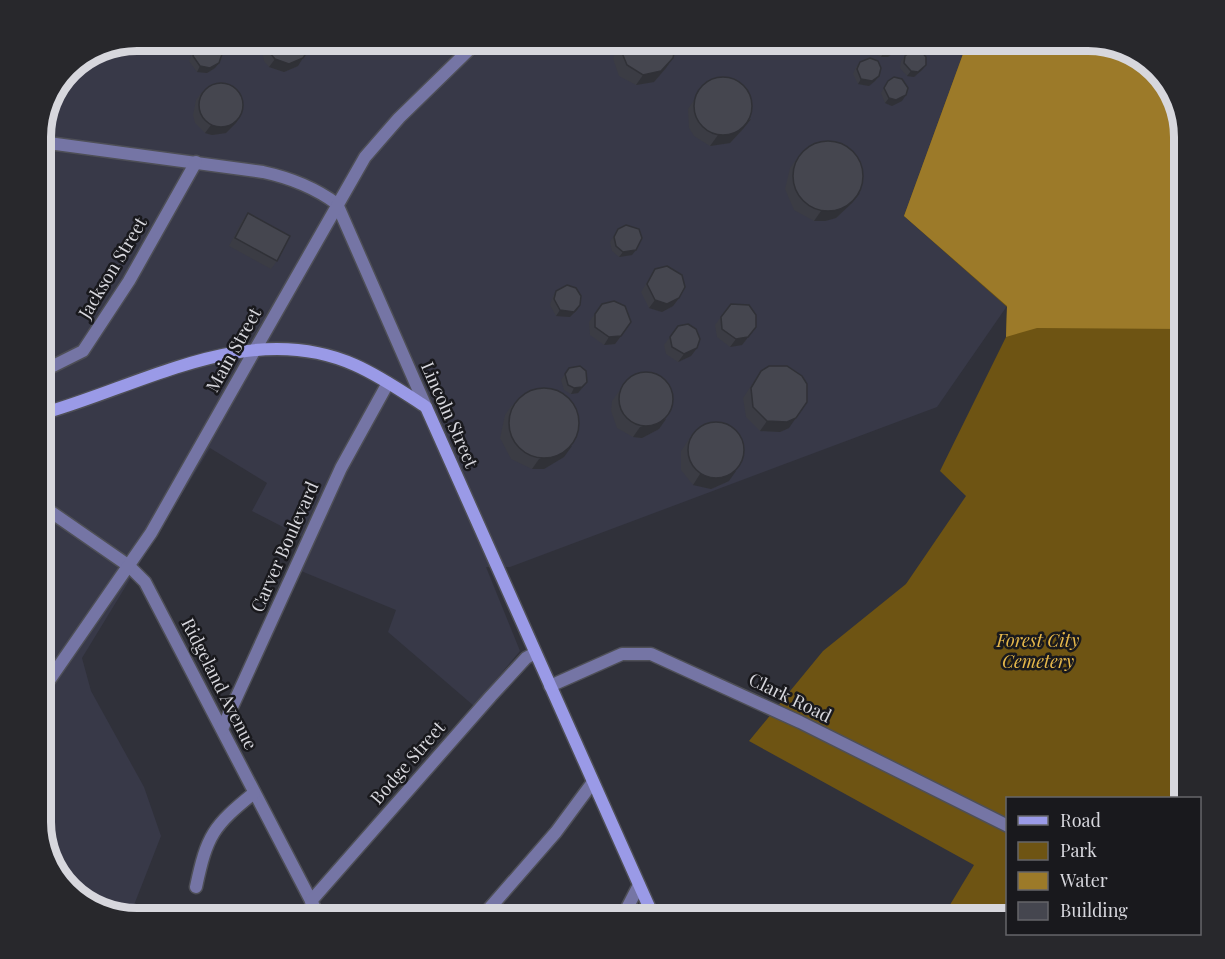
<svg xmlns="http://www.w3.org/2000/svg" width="1225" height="959" font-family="'Playfair Display',serif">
  <rect width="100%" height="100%" fill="#30313a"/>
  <polygon fill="#383948" points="137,41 964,41 967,43 904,216 1007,306 937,407 510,567 486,567 520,651 474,706 388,632 396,610 301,571 314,543 252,511 267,483 210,448 82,658 91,691 144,787 161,836 134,905 136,918 74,895 41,828 41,130 73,65"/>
  <polygon fill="#6e5413" points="964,41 1089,41 1151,64 1175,94 1184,137 1184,798 1008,798 1007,918 942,918 974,865 749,741 823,651 906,584 966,496 940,471 1006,337 1007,307 904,216 967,43"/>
  <polygon fill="#9c7a29" points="964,41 1089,41 1151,64 1175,94 1184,137 1184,329 1037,328 1006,337 1007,306 904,216 967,43"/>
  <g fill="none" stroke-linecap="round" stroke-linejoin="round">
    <g stroke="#4e4f57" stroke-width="15">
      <g id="minor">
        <path d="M 41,142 L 263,172 C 291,178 314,187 337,204 L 426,407"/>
        <polyline points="256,348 365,157 399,118 478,41"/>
        <polyline points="41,372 83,351 129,281 196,162"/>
        <polyline points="41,505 129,566 145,582 320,918"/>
        <polyline points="550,686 622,654 651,654 800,722 1008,826"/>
        <polyline points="222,729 341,468 388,383"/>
        <path d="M 196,887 C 207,835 213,826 254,793"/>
        <polyline points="311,901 491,696 526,658 535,653"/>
        <polyline points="481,918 556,832 593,782"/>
        <polyline points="622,918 639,885"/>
      </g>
    </g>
    <g stroke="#4e4f57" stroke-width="15">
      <polyline id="tertiary" points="41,692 151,533 256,348"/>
    </g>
    <g stroke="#4e4f57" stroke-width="15">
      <path id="secondary" d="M 41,414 C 142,386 250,318 355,365 C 380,376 403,392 426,407 L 654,918"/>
    </g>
    <use href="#minor" stroke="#7575a5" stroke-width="12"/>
    <use href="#tertiary" stroke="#7575a5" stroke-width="12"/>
    <use href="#secondary" stroke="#9a9ae7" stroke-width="12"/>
  </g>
  <g fill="#3b3c44">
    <polygon points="263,40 310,40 298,66 284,72 269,67 264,61 261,48"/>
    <polygon points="619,40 673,40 666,68 654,82 636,85 619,76 613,59"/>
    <polygon points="749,40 797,40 794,44 777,53 767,53 750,44"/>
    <polygon points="874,40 898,40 897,47 894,52 888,57 881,57 874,53 873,43"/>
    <polygon points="198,43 215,68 207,73 197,72 189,61 194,48"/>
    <polygon points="905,56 922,70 914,77 907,76 900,68 901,61"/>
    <polygon points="860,62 879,76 875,81 869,86 858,84 853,74 856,67"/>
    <polygon points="888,81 902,101 892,106 885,103 881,93"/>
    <polygon points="706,82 751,119 743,129 730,143 710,146 694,136 689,128 688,109"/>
    <polygon points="202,92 236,123 226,133 212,135 205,133 195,123 193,115 196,100"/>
    <polygon points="798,157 860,193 852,203 836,218 825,221 814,221 794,210 785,189 790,168"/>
    <polygon points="248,213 277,261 271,269 229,246 242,221"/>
    <polygon points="618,229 632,255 619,257 612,251 610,242"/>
    <polygon points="655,269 679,298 673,306 662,312 649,308 641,292 650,277"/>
    <polygon points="556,291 580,305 577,310 570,317 556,316 550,305 553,296"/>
    <polygon points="602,304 631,322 615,344 604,345 590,335 589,322"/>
    <polygon points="721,317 750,335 742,345 730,347 717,337 715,325"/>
    <polygon points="678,326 697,348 691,356 678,362 666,354 664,345"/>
    <polygon points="569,368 583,387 578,393 571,394 564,390 561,380"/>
    <polygon points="761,371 789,428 780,432 760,431 746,417 743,398"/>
    <polygon points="630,376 666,419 659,429 642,438 633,437 617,428 611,411 612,401"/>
    <polygon points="512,405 564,457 544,469 532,469 511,459 500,438 505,415"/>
    <polygon points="693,433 729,481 711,489 693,485 681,470 681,451"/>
  </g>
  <g fill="#303137">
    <polygon points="788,40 797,40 794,44 777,53 767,53 775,43"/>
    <polygon points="897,47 894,52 888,57 881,57 884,52"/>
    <polygon points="303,58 298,66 284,72 269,67 275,59"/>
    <polygon points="673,58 666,68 654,82 636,85 643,75"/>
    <polygon points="219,63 215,68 207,73 197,72 200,66"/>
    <polygon points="926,65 922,70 914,77 907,76 911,71"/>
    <polygon points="879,76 875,81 869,86 858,84 861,79"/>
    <polygon points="906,95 902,101 892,106 885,103 889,98"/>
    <polygon points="241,115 236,123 226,133 212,135 205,133 211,125"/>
    <polygon points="751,119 743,129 730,143 710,146 718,135"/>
    <polygon points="860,193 852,203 836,218 825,221 814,221 821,211"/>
    <polygon points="636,250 632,255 619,257 623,252"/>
    <polygon points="679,298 673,306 662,312 649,308 655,300"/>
    <polygon points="580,305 577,310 570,317 556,316 560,310"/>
    <polygon points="756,327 742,345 730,347 736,339"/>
    <polygon points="621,336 615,344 604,345 609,337"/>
    <polygon points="697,348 691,356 678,362 684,354"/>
    <polygon points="587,382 578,393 571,394 574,388"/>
    <polygon points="807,402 789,428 780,432 760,431 767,421"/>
    <polygon points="666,419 659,429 642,438 633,437 640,427"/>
    <polygon points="572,446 564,457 544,469 532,469 539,459"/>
    <polygon points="736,471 729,481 711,489 693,485 700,474"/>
  </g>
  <g fill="#45464f" stroke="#303137" stroke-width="1.5">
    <polygon points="203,40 208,40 218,44 222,54 219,63 210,68 200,66 193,56 198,43"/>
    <polygon points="266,40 310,40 311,46 303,58 289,64 275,59 270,53"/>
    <polygon points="623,40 673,40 675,49 673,58 661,71 643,75 627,65 620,48"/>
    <polygon points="771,40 788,40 785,43 775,43"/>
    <polygon points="877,40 898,40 897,47 892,51 884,52 878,48"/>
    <polygon points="914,49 921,51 926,57 926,65 918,72 911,71 904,63 905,56"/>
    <polygon points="870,58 878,61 881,68 879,76 872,81 861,79 857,69 860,62"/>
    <polygon points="894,77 902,79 908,88 906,95 896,100 889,98 884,88 888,81"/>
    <circle cx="723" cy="106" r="29"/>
    <circle cx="221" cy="105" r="22"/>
    <circle cx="828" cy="176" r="35"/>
    <polygon points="248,213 290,236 277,261 235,238"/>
    <polygon points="626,225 639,229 642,238 636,250 623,252 616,246 614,237 618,229"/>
    <polygon points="667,266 682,275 685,287 679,298 667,304 655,300 647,284 655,269"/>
    <polygon points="567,285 576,288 581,296 580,305 574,312 560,310 554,299 556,291"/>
    <polygon points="614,301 625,306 631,322 621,336 609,337 595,327 595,314 602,304"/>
    <polygon points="731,304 749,305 756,315 756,327 748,337 736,339 722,329 721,317"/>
    <polygon points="688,324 696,329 700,339 697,348 684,354 672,347 670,337 678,326"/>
    <polygon points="580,366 586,371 587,382 582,387 574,388 568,385 565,374 569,368"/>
    <polygon points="769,366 787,366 802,376 807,384 807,402 796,418 787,422 767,421 753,407 751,388 761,371"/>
    <circle cx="646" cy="399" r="27"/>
    <circle cx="544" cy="423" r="35"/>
    <circle cx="716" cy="450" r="28"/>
  </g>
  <g text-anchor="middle" stroke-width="5" stroke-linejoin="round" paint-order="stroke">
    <g font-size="18" fill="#d7d7dd" stroke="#19191d">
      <text transform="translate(113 268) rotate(-59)" y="6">Jackson Street</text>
      <text transform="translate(234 350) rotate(-61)" y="6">Main Street</text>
      <text transform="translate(449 415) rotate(66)" y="6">Lincoln Street</text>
      <text transform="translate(285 547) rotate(-66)" y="6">Carver Boulevard</text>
      <text transform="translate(219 684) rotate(63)" y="6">Ridgeland Avenue</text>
      <text transform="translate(790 698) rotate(26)" y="6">Clark Road</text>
      <text transform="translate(408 763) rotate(-49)" y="6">Bodge Street</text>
    </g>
    <g font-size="18" font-style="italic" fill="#e6b84b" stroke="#19191d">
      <text x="1038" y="647">Forest City<tspan x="1038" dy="21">Cemetery</tspan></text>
    </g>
  </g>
  <path d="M0 0H1225V959H0ZM137 51H1088A86 86 0 0 1 1174 137V822A86 86 0 0 1 1088 908H137A86 86 0 0 1 51 822V137A86 86 0 0 1 137 51Z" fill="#28282c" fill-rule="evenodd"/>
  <path fill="none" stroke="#d7d7dd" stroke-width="8" d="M137 51H1088A86 86 0 0 1 1174 137V822A86 86 0 0 1 1088 908H137A86 86 0 0 1 51 822V137A86 86 0 0 1 137 51Z"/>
  <rect x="1006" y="797" width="195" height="138" fill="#19191d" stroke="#65656a" stroke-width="1.5"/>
  <rect x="1018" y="816" width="30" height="9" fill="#9a9ae7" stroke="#65656a" stroke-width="1.5"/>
  <text x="1060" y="827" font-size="18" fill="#d7d7dd">Road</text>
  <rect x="1018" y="842" width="30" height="18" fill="#6e5413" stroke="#65656a" stroke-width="1.5"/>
  <text x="1060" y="857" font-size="18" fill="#d7d7dd">Park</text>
  <rect x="1018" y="872" width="30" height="18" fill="#9c7a29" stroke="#65656a" stroke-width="1.5"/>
  <text x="1060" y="887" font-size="18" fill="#d7d7dd">Water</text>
  <rect x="1018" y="902" width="30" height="18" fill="#45464f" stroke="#65656a" stroke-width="1.5"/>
  <text x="1060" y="917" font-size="18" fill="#d7d7dd">Building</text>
</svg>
